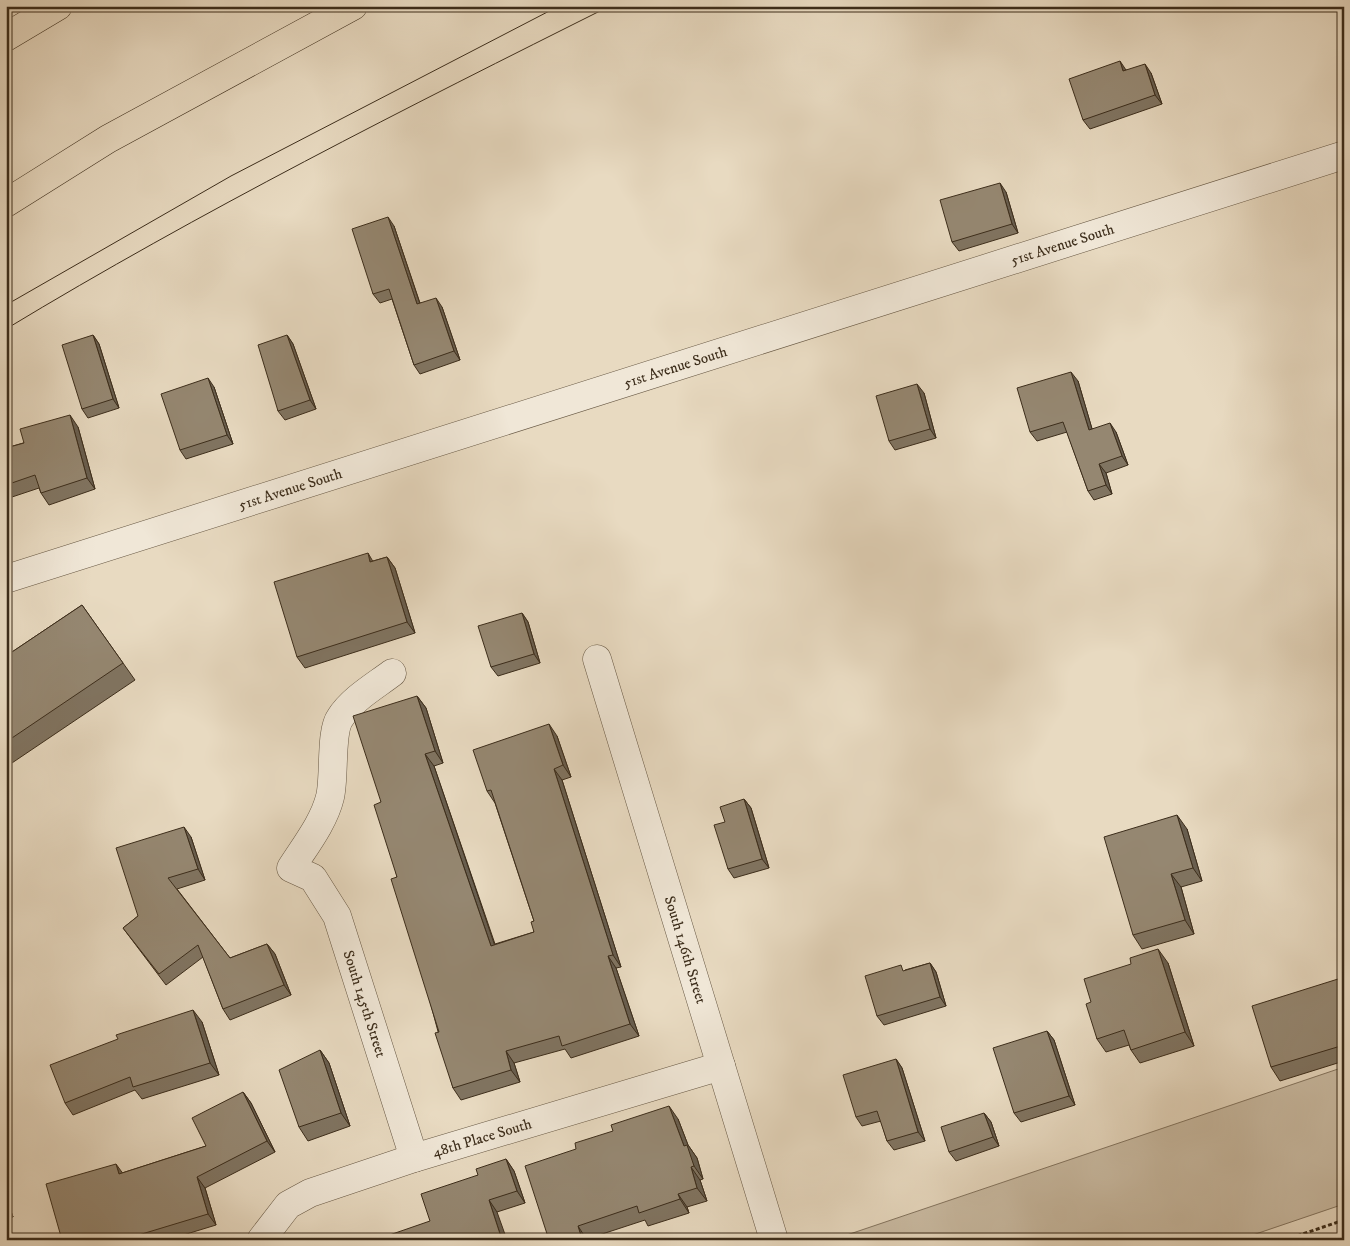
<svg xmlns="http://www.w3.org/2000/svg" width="1350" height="1246" font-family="'IM FELL DW Pica',serif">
  <rect width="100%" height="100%" fill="#e8dac1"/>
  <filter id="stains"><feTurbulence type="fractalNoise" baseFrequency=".004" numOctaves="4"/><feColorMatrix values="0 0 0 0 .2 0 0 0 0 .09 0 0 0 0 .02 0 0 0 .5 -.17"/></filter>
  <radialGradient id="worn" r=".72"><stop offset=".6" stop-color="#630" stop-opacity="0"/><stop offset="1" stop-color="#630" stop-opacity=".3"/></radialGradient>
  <polygon fill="#cbbda5" stroke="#847560" points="1344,1067 1344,1204 1238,1240 832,1240"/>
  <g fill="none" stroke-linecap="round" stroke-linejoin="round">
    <g stroke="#675844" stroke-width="29">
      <g id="minor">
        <path id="s1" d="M 6,579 L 1344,155"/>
        <path id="s2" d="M 597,659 L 774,1240"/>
        <path id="s3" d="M 392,673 C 375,686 352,699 340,718 C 330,732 335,777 330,797 C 324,822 305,846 291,868 L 313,878 L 337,916 L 414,1158"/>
        <path id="s4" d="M 261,1240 L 288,1205 L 310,1193 L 414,1158 L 721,1066"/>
      </g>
    </g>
    <g stroke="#3c2d1b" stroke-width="29">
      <g id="highway">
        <polyline points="6,37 58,6"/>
        <polyline points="6,203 108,139 353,6"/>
      </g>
    </g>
    <polyline stroke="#3c2d1b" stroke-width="3" stroke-dasharray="4 2.5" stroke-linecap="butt" points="1285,1240 1344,1220"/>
    <use href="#minor" stroke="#f0e7d7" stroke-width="28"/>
    <use href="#highway" stroke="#e8dac1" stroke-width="28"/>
    <g stroke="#3c2d1b" stroke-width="1">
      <polyline points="6,305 231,176 559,6"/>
      <path d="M 6,329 C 201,211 406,108 610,6"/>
    </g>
  </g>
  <g fill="#807461" stroke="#3c2d1b">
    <polygon points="1126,70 1151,73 1162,104 1090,129 1083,120"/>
    <polygon points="1006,192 1018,233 959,251 952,242"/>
    <polygon points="394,226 420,303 442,307 460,360 420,374 414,365 392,299 380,303 373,294"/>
    <polygon points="93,335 99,344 119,408 88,418 82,409"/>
    <polygon points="287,335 293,344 316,409 285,420 278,411"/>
    <polygon points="1078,381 1092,429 1116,432 1128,465 1106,473 1112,494 1094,500 1088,491 1067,432 1037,441 1030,432"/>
    <polygon points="214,387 233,444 186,459 180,450"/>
    <polygon points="924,393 936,438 895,450 889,441"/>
    <polygon points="78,427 95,489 49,505 41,493 39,488 6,499 6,448"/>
    <polygon points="387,557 395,568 415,633 305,668 297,657 373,561"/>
    <polygon points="82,605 135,680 6,767 6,656"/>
    <polygon points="522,613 528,622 540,663 498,676 491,667"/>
    <polygon points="417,696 426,708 443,763 434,766 495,944 534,932 534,921 495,803 487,791 557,736 571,777 562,780 621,967 616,968 639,1036 571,1058 565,1049 514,1063 520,1082 461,1100 453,1088 397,877 381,802"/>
    <polygon points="744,799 751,808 769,868 734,878 728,869"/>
    <polygon points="1187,829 1202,881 1181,887 1194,934 1142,949 1133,935"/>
    <polygon points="191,837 205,880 177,889 230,958 267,944 275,954 291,995 230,1020 223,1009 203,957 166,985 123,928 138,916"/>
    <polygon points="930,963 936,972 946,1006 884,1025 877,1016 905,970"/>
    <polygon points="1168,963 1194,1046 1140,1063 1131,1050 1129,1045 1106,1052 1097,1039 1091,1002"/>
    <polygon points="1338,979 1344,988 1344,1061 1280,1081 1271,1067"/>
    <polygon points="202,1022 219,1075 142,1099 135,1090 73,1115 65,1103"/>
    <polygon points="1047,1031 1054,1040 1075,1105 1021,1122 1014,1113"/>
    <polygon points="320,1050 329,1063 350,1126 308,1141 299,1127"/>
    <polygon points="896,1059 902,1068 925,1141 894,1150 887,1141 881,1121 862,1126 856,1117"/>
    <polygon points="243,1092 251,1103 275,1152 205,1188 216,1225 167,1240 62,1240 122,1173 206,1146"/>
    <polygon points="984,1113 991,1122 999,1146 956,1161 949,1152"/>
    <polygon points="678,1119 688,1145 697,1158 703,1179 700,1180 707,1201 687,1207 689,1213 648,1226 645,1220 587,1239 587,1240 549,1240"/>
    <polygon points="506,1159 514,1171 525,1203 497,1212 430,1221 478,1175"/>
    <polygon points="6,1197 13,1217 6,1219"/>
  </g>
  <g fill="#685e4f" stroke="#3c2d1b">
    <polygon points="1120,61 1126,70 1123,71"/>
    <polygon points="1145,64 1151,73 1162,104 1155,95"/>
    <polygon points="1000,183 1006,192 1018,233 1012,224"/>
    <polygon points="388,217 394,226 423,313 417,304"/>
    <polygon points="436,298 442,307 460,360 454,351"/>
    <polygon points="93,335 99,344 119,408 113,399"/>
    <polygon points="287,335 293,344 316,409 310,400"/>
    <polygon points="1071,372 1078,381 1095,439 1089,430"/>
    <polygon points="208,378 214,387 233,444 227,435"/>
    <polygon points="917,384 924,393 936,438 930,429"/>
    <polygon points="70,415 78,427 95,489 87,478"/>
    <polygon points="1110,423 1116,432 1128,465 1122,456"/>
    <polygon points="1099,464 1106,473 1112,494 1106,485"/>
    <polygon points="368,553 375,565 370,562"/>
    <polygon points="387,557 395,568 415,633 407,622"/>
    <polygon points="522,613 528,622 540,663 534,654"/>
    <polygon points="417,696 426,708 443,763 435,751"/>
    <polygon points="549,724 557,736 571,777 563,765"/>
    <polygon points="425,754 434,766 499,958 491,946"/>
    <polygon points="554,769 562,780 621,967 613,955"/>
    <polygon points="744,799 751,808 769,868 762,859"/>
    <polygon points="1177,815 1187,829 1202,881 1193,868"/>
    <polygon points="184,827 191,837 205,880 198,869"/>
    <polygon points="1171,874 1181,887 1194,934 1185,920"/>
    <polygon points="267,944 275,954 291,995 284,985"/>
    <polygon points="1158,949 1168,963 1194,1046 1185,1032"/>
    <polygon points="608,956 616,968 639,1036 630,1024"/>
    <polygon points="930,963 936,972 946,1006 940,997"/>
    <polygon points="1338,979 1344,988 1344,999"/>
    <polygon points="193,1010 202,1022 219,1075 210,1063"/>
    <polygon points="1047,1031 1054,1040 1075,1105 1069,1096"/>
    <polygon points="320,1050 329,1063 350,1126 341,1113"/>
    <polygon points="506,1051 514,1063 520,1082 511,1070"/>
    <polygon points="896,1059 902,1068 925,1141 918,1132"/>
    <polygon points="243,1092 251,1103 275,1152 267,1141"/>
    <polygon points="669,1106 678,1119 688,1145 697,1158 703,1179 694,1166 684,1146"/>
    <polygon points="984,1113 991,1122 999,1146 993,1137"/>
    <polygon points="506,1159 514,1171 525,1203 517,1191"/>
    <polygon points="116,1164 124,1175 119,1174"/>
    <polygon points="691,1167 700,1180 707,1201 697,1188"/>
    <polygon points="197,1177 205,1188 216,1225 208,1214"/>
    <polygon points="678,1194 687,1207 689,1213 680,1199"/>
    <polygon points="6,1197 13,1217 7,1208 6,1206"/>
    <polygon points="489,1200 497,1212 507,1240 502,1240"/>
    <polygon points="578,1226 587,1240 583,1240 582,1239"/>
    <polygon points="6,1229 10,1240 6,1239"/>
  </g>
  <g fill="#958771" stroke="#3c2d1b">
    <polygon points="1120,61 1123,71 1145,64 1155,95 1083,120 1069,79"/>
    <polygon points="1000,183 1012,224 952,242 940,200"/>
    <polygon points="388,217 417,304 436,298 454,351 414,365 389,289 373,294 352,229"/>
    <polygon points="93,335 113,399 82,409 62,345"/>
    <polygon points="287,335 310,400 278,411 258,345"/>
    <polygon points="1071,372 1089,430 1110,423 1122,456 1099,464 1106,485 1088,491 1063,422 1030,432 1017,388"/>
    <polygon points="208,378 227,435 180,450 161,394"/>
    <polygon points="917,384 930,429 889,441 876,396"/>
    <polygon points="70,415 87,478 41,493 35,475 6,485 6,448 24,443 20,429"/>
    <polygon points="368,553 370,562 387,557 407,622 297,657 274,582"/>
    <polygon points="82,605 123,663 6,742 6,656"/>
    <polygon points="522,613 534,654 491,667 478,626"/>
    <polygon points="417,696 435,751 425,754 491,946 534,932 531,922 534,921 491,790 487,791 473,750 549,724 563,765 554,769 613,955 608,956 630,1024 562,1046 559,1036 506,1051 511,1070 453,1088 435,1033 439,1032 391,879 397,877 374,805 381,802 353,716"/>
    <polygon points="744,799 762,859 728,869 714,825 725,822 720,807"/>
    <polygon points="1177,815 1193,868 1171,874 1185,920 1133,935 1104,837"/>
    <polygon points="184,827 198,869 168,878 230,958 267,944 284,985 223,1009 198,945 159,974 123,928 138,916 116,848"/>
    <polygon points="1158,949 1185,1032 1131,1050 1124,1030 1097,1039 1086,1004 1091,1002 1084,979 1131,964 1130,958"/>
    <polygon points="930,963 940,997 877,1016 865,976 901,965 903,971"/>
    <polygon points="1338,979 1344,999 1344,1045 1271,1067 1252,1006"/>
    <polygon points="193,1010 210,1063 133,1087 130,1077 65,1103 50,1065 118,1039 116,1035"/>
    <polygon points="1047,1031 1069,1096 1014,1113 993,1048"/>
    <polygon points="320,1050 341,1113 299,1127 279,1070"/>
    <polygon points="896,1059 918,1132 887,1141 877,1111 856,1117 843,1075"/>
    <polygon points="243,1092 267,1141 197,1177 208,1214 122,1240 62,1240 46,1184 116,1164 119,1174 206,1146 192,1118"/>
    <polygon points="669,1106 684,1146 687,1145 694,1166 691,1167 697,1188 678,1194 680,1199 639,1213 637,1206 578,1226 582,1239 579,1240 549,1240 525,1166 576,1149 575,1143 613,1131 611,1125"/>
    <polygon points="984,1113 993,1137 949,1152 941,1127"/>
    <polygon points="506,1159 517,1191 489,1200 502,1240 375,1240 430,1221 421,1194 478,1175 476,1169"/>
  </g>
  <g text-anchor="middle" stroke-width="4" stroke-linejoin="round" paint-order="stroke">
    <g font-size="15" fill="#3c2d1b" stroke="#f0e7d7">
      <text dy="5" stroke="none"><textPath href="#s1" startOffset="1108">51st Avenue South</textPath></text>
      <text dy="5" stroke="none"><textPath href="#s1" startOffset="702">51st Avenue South</textPath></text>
      <text dy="5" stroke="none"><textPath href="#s1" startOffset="298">51st Avenue South</textPath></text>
      <text dy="5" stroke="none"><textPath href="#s2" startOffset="304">South 146th Street</textPath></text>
      <text dy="5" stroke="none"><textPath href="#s3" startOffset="392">South 145th Street</textPath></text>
      <text dy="5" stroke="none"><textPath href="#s4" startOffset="250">48th Place South</textPath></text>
    </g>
  </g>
  <rect width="1350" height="1246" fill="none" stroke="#e8dac1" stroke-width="25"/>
  <rect x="8" y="8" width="1335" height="1231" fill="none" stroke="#3c2d1b" stroke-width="2.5"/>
  <rect x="12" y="12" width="1325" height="1221" fill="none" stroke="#3c2d1b"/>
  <rect width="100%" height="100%" filter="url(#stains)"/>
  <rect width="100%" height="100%" fill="url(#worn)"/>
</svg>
